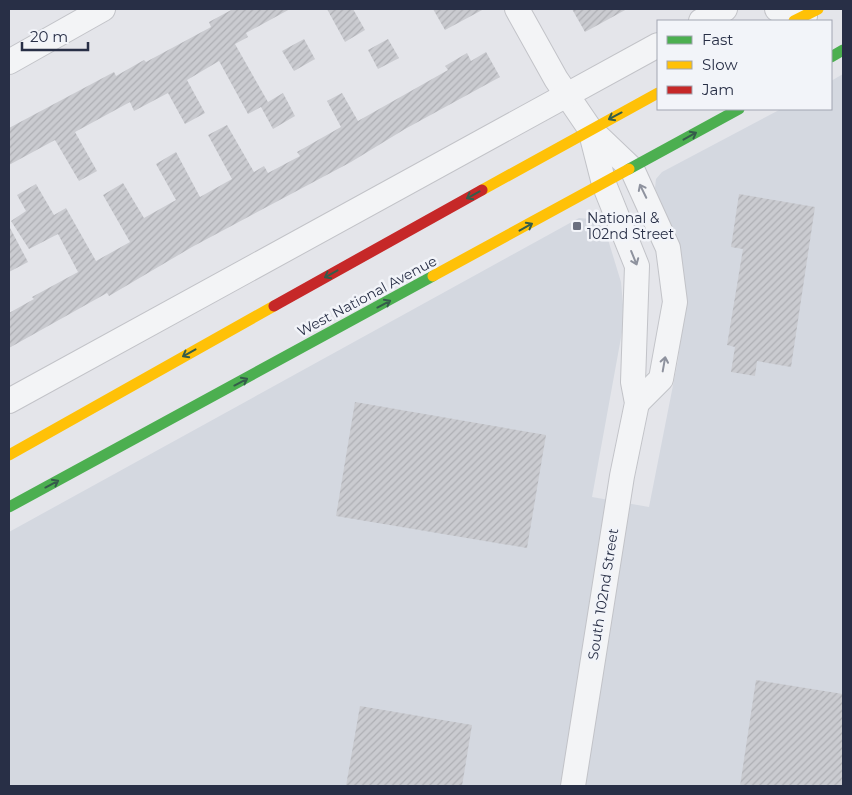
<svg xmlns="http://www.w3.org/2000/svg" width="852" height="795" font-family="Montserrat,sans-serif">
  <defs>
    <pattern id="building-hatch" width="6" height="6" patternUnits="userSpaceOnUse" patternTransform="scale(1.25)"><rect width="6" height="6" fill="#cacbd0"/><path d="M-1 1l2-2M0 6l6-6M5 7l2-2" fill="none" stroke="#aeafb4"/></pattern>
  </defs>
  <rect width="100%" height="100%" fill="#e4e5ea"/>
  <polygon fill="#d4d8e0" points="843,74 843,786 9,786 9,532 579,218 590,219 598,223 606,233 621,282 623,305 622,332 592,497 649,507 678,360 683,320 675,239 655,188 656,179 662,172 781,109 831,109 831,81"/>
  <g fill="url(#building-hatch)">
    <polygon points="233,9 290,9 246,33 248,37 235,44 268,102 283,93 295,116 273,129 261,107 248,114 219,61 187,80 205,113 185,124 168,93 134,111 130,102 75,132 97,171 79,181 55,140 9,165 9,128 114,72 116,76 144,60 146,62 211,27 209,22"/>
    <polygon points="327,9 353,9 365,30 345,42"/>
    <polygon points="433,9 484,9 445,30"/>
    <polygon points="572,9 627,9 585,32"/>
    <polygon points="304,39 315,59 294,71 282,51"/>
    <polygon points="388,39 399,58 378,69 368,50"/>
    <polygon points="486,52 500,77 405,129 351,162 192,247 109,296 107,293 9,348 9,313 34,299 32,297 78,272 58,234 29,249 11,221 26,211 17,195 36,184 54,215 66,208 96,261 130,242 103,195 123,183 144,218 176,200 156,164 176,152 200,197 232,179 208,135 227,125 254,172 264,166 268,173 300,156 297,152 341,127 327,101 342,93 358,121 448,70 445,66 467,53 471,61"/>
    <polygon points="739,194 815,207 791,367 757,361 755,376 731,372 735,347 727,345 743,249 731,247"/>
    <polygon points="9,226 28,262 9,272"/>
    <polygon points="355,402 546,435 527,548 336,516"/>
    <polygon points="756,680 843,694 843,786 740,786"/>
    <polygon points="360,706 472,725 462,786 346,786"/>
  </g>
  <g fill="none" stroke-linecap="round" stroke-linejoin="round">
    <g stroke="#c2c3c8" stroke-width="26">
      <g id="street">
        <polyline points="517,9 556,79 590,129 632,169 668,248 675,302 661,379 637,403"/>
        <polyline points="777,9 805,16"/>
        <polyline points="701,21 725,9"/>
        <polyline points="9,62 103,9"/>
        <polyline points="9,401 658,45"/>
        <polyline points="573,786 622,476 637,403 633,382 637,266 604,184 590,129"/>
      </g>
    </g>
    <use href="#street" stroke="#f3f4f6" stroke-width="24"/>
    <g stroke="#4caf50" stroke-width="11">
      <polyline points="831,57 843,50"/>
      <polyline points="629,169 739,109"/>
      <polyline points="9,507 433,276"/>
    </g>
    <g stroke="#ffc107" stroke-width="11">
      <polyline points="794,21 818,9"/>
      <polyline points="482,190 658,93"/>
      <polyline points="433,276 629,169"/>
      <polyline points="9,455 274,306"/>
    </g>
    <polyline stroke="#c62828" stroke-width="11" points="274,306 482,190"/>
  </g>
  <defs><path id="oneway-shaft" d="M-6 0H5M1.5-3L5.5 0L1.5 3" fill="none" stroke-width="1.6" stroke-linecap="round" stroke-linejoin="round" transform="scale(1.25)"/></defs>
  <g stroke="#355c4a">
    <use href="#oneway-shaft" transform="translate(615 116) rotate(152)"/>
    <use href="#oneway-shaft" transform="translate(690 136) rotate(-29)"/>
    <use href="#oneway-shaft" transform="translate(473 195) rotate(151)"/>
    <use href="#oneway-shaft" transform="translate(526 227) rotate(-29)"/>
    <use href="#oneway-shaft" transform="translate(331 274) rotate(151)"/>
    <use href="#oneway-shaft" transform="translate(384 304) rotate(-28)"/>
    <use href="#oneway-shaft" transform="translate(189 353) rotate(151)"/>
    <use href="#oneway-shaft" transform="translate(241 382) rotate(-28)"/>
    <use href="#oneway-shaft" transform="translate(52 484) rotate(-28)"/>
  </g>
  <g stroke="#8e929e">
    <use href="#oneway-shaft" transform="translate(643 191) rotate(-116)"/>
    <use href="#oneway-shaft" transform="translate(634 258) rotate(68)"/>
    <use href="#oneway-shaft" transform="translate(664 364) rotate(-80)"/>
  </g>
  <rect fill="#6a6f7f" stroke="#f2f4f9" stroke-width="2" x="572" y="221" width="10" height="10" rx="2.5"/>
  <g text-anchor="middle" stroke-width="5" stroke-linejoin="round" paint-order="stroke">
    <g font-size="14" fill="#282f46" stroke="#f2f4f9" text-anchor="start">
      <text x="587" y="223">National &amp;<tspan x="587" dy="16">102nd Street</tspan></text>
    </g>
    <g font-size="14" fill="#282f46" stroke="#f2f4f9">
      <text transform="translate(367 296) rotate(-28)" y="5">West National Avenue</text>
      <text transform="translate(603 594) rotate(-81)" y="5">South 102nd Street</text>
    </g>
  </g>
  <rect width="852" height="795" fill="none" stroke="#282f46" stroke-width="20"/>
  <rect x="657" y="20" width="175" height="90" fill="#f2f4f9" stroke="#a1a5b1"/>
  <rect x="667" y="36" width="25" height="8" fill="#4caf50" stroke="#a1a5b1"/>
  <text x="702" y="45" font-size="15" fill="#282f46">Fast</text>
  <rect x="667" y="61" width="25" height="8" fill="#ffc107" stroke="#a1a5b1"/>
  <text x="702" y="70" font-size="15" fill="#282f46">Slow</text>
  <rect x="667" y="86" width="25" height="8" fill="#c62828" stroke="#a1a5b1"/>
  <text x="702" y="95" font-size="15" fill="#282f46">Jam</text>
  <path d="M22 42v8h66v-8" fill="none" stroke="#282f46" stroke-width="2.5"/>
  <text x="30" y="42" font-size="15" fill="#282f46" stroke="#f2f4f9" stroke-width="4" paint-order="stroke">20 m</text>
</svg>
